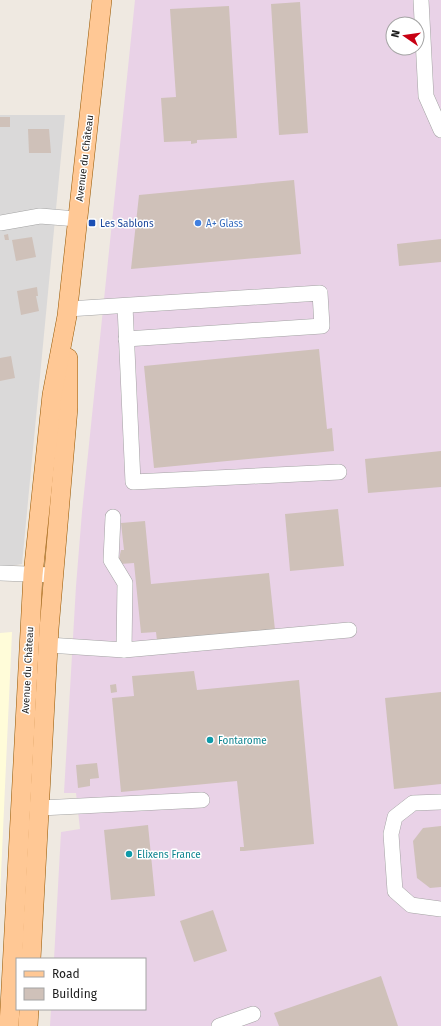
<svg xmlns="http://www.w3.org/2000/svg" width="441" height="1026" font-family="'Fira Sans',sans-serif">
  <rect width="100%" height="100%" fill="#efe9e1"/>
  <polygon fill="#dad9d9" points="0,115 65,115 22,564 0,568"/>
  <path fill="#e9d2e7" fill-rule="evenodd" d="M 135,0 L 441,0 L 441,1026 L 50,1026 L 51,1009 L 145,1009 L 145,959 L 54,959 L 61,832 L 80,829 L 76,793 L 64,793 L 76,586 L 82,512 ZM 393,24 L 417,24 L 417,48 L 393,48 Z"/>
  <polygon fill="#fffcd9" points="12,632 0,897 0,633"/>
  <g fill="#cfc1b9">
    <polygon points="300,2 308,133 279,135 271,4"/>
    <polygon points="229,6 237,138 197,140 197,143 191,144 191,141 164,142 161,98 176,97 170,9"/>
    <rect x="0" y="117" width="10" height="10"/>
    <polygon points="28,129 49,129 51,153 29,153"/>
    <polygon points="294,180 301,254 131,269 139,195"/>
    <polygon points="8,234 9,240 5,240 4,235"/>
    <polygon points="32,237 36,257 16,261 12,240"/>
    <polygon points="441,239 441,262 399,266 397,244"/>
    <polygon points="37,287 38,296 36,296 39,311 21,315 17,291"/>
    <polygon points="319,349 327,429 332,428 334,451 154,468 144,366"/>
    <polygon points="11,356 15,378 0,381 0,358"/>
    <polygon points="441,451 441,487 368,493 365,459"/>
    <polygon points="338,509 344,566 290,571 285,514"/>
    <polygon points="145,521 151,584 269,573 275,630 157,641 156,632 141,633 134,563 120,564 119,559 121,550 124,550 121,523"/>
    <polygon points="194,671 197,690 299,680 314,844 244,851 240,851 240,847 244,847 237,781 121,792 112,698 134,696 132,676"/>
    <polygon points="116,684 117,692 111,693 110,685"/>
    <polygon points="441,692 441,784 394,789 385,698"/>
    <polygon points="97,763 99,778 90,779 90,786 78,788 76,765"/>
    <polygon points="148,825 155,896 111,900 104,830"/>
    <polygon points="441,826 441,887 430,888 417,878 413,841 423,828"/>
    <polygon points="213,910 227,951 194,962 180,921"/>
    <polygon points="381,976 398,1026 279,1026 274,1013"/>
  </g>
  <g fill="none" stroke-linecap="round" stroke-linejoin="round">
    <g stroke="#a3a3a3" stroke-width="16">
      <g id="minor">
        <polyline points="421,0 426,96 441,130"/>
        <polyline points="0,223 40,216 77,219"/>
        <polyline points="125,306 133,482 339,472"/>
        <polyline points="68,309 320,293 322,326 126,339"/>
        <polyline points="113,517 111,560 125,583 124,650"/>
        <polyline points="0,573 53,575"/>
        <polyline points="48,645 124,650 349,630"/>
        <polyline points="441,802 413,803 395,817 391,834 395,891 411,905 441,909"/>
        <polyline points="40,808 202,800"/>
        <polyline points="219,1026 253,1014"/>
      </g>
    </g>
    <g stroke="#945600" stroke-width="20">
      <g id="major">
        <polyline points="31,959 49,629 68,408 68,358"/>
        <polyline points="9,1026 33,575 52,395 67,316 102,0"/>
        <polyline points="28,1026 29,1009"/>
      </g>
    </g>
    <use href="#minor" stroke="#fff" stroke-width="15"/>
    <use href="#major" stroke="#ffc895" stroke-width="19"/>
  </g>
  <rect fill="#1a4fb4" stroke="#fff" stroke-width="1.5" x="88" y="219" width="8" height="8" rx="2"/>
  <circle fill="#3f7fe0" stroke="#fff" stroke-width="1.5" cx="198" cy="223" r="4"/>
  <g fill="#0f9aa8" stroke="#fff" stroke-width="1.5">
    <circle cx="210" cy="740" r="4"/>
    <circle cx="129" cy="854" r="4"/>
  </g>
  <g text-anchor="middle" stroke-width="3" stroke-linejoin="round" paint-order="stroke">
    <g font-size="10" fill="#1c1c1c" stroke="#fff">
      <text transform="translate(84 158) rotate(-83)" y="4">Avenue du Château</text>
      <text transform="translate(27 670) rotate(-87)" y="4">Avenue du Château</text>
    </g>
    <g font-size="10" fill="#164399" stroke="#fff" text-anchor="start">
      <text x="100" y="227">Les Sablons</text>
    </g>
    <g font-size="10" fill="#366cbe" stroke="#fff" text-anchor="start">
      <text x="206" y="227">A+ Glass</text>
    </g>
    <g font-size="10" fill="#0d838f" stroke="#fff" text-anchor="start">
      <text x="218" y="744">Fontarome</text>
      <text x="137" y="858">Elixens France</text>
    </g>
  </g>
  <rect x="16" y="958" width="130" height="52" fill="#ffffff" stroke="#a4a4a4"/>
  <rect x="24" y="971" width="20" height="6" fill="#ffc895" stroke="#a4a4a4"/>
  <text x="52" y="978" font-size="12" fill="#1c1c1c">Road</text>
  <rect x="24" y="988" width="20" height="12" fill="#cfc1b9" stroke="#a4a4a4"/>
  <text x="52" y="998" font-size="12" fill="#1c1c1c">Building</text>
  <g transform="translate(405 36) rotate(283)"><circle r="19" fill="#ffffff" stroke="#a4a4a4"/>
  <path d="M0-3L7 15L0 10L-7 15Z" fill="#c80013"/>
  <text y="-6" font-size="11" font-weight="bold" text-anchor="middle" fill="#1c1c1c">N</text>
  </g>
</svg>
